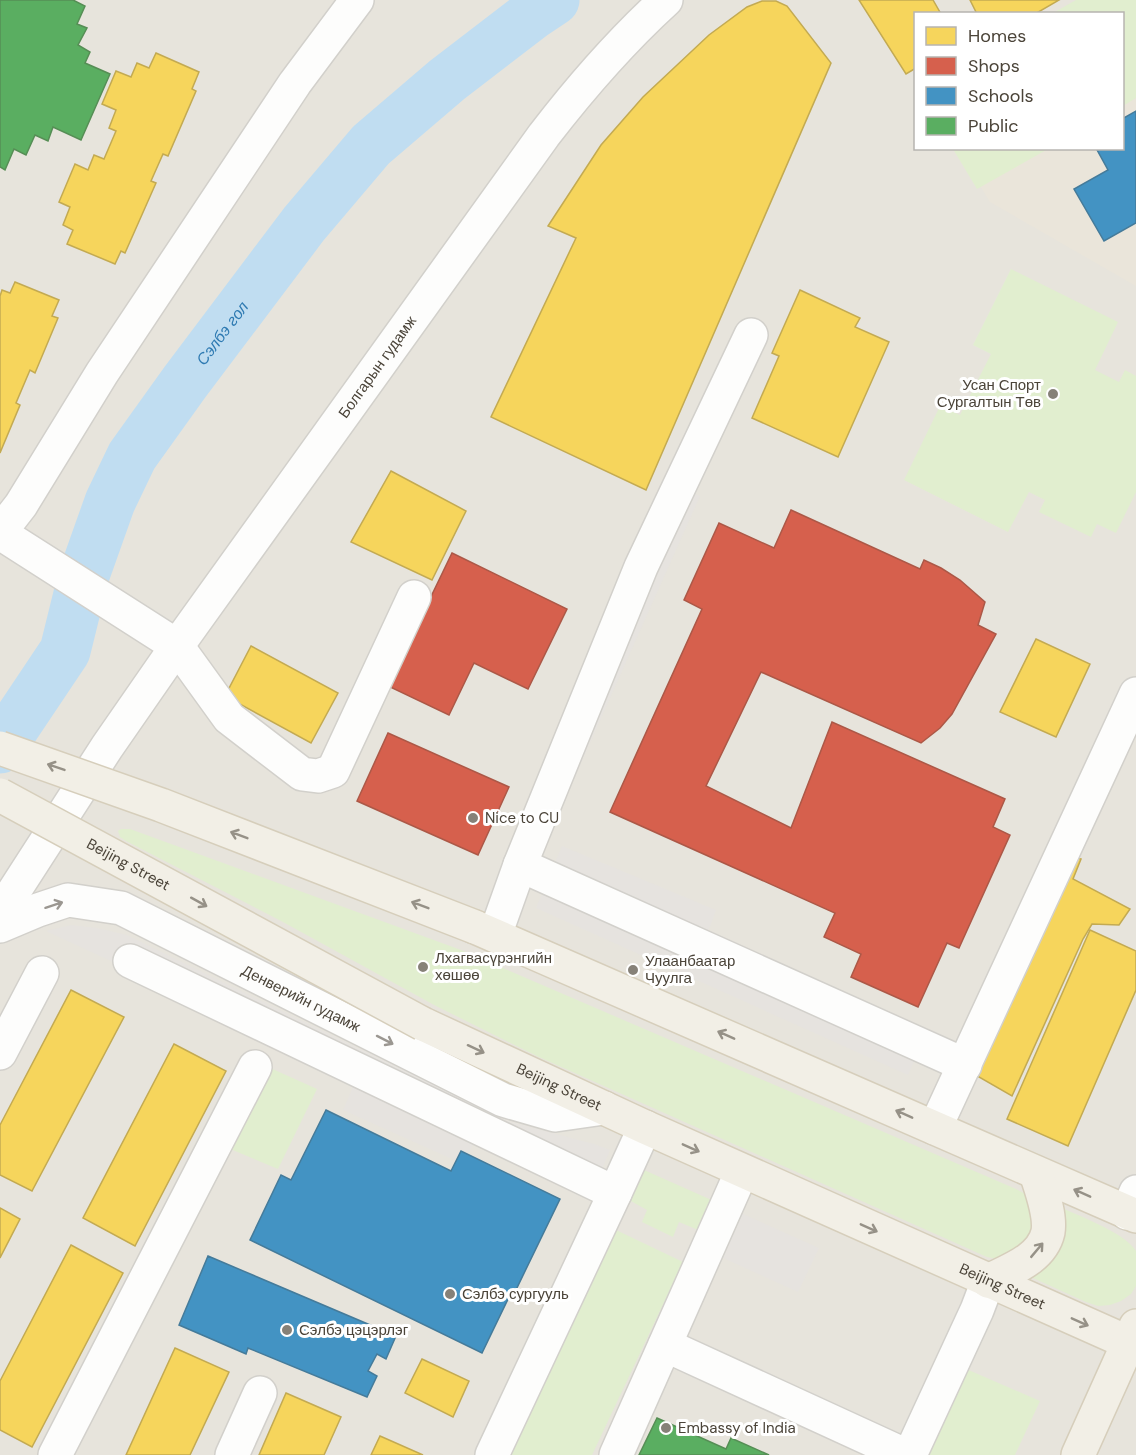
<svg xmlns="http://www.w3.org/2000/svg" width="1136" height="1455" font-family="'DM Sans',sans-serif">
  <rect width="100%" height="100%" fill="#f4f2ee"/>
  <path fill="#e7e4dc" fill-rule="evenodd" d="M 0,0 L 1136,0 L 1136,1455 L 0,1455 ZM 916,14 L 1122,14 L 1122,148 L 916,148 Z"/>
  <polygon fill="#eae5da" points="1136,0 1136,286 990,202 958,149 1122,148 1122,14"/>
  <g fill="#e1eecf">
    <polygon points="1076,0 1136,0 1136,98 1123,106 1122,14 1053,13"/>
    <polygon points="953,149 1048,149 977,189"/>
    <polygon points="1011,269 1118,322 1095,370 1119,382 1125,370 1136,376 1136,492 1116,533 1097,524 1091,537 1039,512 1045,500 1029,492 1008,532 904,480 940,406 960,415 991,354 973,345"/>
    <polygon points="121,829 130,829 461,950 1016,1189 1031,1197 1038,1231 1002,1260 987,1257 539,1057 436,1006 283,922 126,841 120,837 118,831"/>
    <polygon points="268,1067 317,1089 278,1169 228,1148"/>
    <polygon points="644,1170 716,1202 703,1232 679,1222 673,1237 642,1222 647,1210 629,1200"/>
    <path d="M 1053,1204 C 1074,1214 1125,1232 1136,1251 L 1136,1286 L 1131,1294 L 1121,1301 L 1110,1305 L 1098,1306 L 1086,1302 L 1022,1273 Z"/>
    <polygon points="616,1230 683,1262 592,1455 510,1455"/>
    <polygon points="964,1368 1040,1401 1015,1455 924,1455"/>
  </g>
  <g fill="#e6e3df">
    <polygon points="687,491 700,496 556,819"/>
    <polygon points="562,846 716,910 705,940 922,1043 908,1075 536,908"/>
    <polygon points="71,925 97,928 127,935 507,1121 594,1144 610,1150 592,1193 476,1139 463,1164 343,1110 358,1075 46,931"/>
    <polygon points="732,1209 819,1248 798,1292 712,1253"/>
  </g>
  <g fill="#f6d55c" stroke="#c3aa52" stroke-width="1.5">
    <polygon points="859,0 933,0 941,14 916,14 916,68 906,74"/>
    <polygon points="970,0 1059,0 1035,14 977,14"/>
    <polygon points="762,1 776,1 787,6 831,63 646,490 491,417 576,238 548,226 601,145 643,97 709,35 747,7"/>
    <polygon points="156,53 199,72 192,89 196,91 168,156 163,154 151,181 156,183 125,253 121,251 115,264 67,244 73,230 63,225 70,207 59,202 75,164 88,170 94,155 104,159 116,131 109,128 116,110 102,104 116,71 131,77 137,63 149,68"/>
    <polygon points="15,282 59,300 52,316 58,318 35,373 30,370 16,403 20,405 0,453 0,296 2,290 10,293"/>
    <polygon points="800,290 860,318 855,327 889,342 838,457 752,418 779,356 772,353"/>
    <polygon points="391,471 466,511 432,580 351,542"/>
    <polygon points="1036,639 1090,664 1056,737 1000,712"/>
    <polygon points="251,646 338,693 311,743 225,696"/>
    <polygon points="1072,857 1081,859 1073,879 1130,909 1119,925 1092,924 1083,939 1012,1096 972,1073"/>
    <polygon points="1090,930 1136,951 1136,990 1068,1146 1007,1119"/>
    <polygon points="71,990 124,1017 32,1191 0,1175 0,1125"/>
    <polygon points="174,1044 226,1071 135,1246 83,1218"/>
    <polygon points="0,1208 20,1219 0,1258"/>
    <polygon points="71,1245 123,1273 32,1447 0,1430 0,1381"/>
    <polygon points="175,1348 229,1372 190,1455 126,1455"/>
    <polygon points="422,1359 469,1381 453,1417 405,1393"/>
    <polygon points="286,1393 341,1417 324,1455 259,1455"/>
    <polygon points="380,1436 423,1455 371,1455"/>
  </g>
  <g fill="#d6604d" stroke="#ac5847" stroke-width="1.5">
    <polygon points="791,510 920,569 924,560 941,568 960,580 985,602 978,625 996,634 952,714 940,728 921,743 761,672 706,786 791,828 832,722 1005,799 993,827 1010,835 959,948 947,943 918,1007 851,977 861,954 824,937 835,913 610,812 702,609 684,600 719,523 774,548"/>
    <polygon points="452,553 567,609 528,689 474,663 449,715 388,686"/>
    <polygon points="388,733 509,787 478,855 357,801"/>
  </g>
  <g fill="#4393c3" stroke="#457b9a" stroke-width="1.5">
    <polygon points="1136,111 1136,223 1104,241 1074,189 1108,170 1096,148 1122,148 1122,119"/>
    <polygon points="326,1110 451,1171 461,1151 560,1199 513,1296 510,1295 482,1353 250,1240 281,1175 291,1180"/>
    <polygon points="208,1256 396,1336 386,1359 377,1354 368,1371 377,1376 367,1397 248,1348 246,1354 179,1325"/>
  </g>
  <g fill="#5aae61" stroke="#568e55" stroke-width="1.5">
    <polygon points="0,0 73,0 85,6 77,24 87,28 78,45 90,52 85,63 110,74 81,140 53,127 48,141 35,135 26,155 14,149 5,170 0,167"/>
    <polygon points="657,1418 726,1449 731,1438 769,1455 639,1455"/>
  </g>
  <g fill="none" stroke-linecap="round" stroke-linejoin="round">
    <path stroke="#c0ddf1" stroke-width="51" id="s1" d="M 0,748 L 65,651 L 83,578 L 110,502 L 132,456 L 185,382 L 304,224 L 371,145 L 447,80 L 533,14 L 554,0"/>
    <g stroke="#d2d0cb" stroke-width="36">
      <g id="minor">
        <polyline points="0,532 21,505 102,373 295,83 357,0"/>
        <polyline points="0,533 177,646 229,718 302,774 318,776 333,771 414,597"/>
        <polyline points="520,865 965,1065"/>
        <path id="s2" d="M 0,913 L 107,747 L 177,646 L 544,135 C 581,87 621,41 666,0"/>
        <path id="s3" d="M 0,926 L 38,910 L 68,900 L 121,908 L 503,1100 L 555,1115 L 604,1108"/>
        <polyline points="495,935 520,865 641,567 751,335"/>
        <polyline points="130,961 615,1193"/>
        <polyline points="0,1053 42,973"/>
        <polyline points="935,1128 1136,694"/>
        <polyline points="1127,1213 1136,1192"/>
        <polyline points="665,1345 905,1455"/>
        <polyline points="55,1455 255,1067"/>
        <polyline points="232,1455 260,1393"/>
        <polyline points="492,1455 615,1193 645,1127"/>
        <polyline points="616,1455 742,1171"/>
        <polyline points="910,1455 977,1310 988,1281"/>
      </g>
    </g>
    <g stroke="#d6cebb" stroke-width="36">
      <g id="major">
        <polyline points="475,927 1136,1216"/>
        <path id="s4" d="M 423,1024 L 645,1127 L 1136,1346"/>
        <path d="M 988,1281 C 1010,1270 1042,1259 1048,1232 C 1051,1214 1041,1189 1036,1173"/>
        <polyline points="1078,1455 1136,1326"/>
      </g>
    </g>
    <use href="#minor" stroke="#fdfdfc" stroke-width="33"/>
    <use href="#major" stroke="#f2efe6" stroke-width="33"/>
    <g stroke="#d6cebb" stroke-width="36" stroke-linecap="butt">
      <g id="major-bridge">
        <polyline points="0,748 161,805 475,927"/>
        <path id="s5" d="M 0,795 L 423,1024"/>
      </g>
    </g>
    <use href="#major-bridge" stroke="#f2efe6" stroke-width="33"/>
  </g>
  <defs><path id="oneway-shaft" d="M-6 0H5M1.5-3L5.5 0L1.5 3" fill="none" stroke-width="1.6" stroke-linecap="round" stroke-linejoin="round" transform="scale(1.5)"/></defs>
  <g stroke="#969187">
    <use href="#oneway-shaft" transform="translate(56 767) rotate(-161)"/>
    <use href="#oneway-shaft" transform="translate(239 835) rotate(-159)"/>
    <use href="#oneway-shaft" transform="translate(199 902) rotate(29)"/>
    <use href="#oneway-shaft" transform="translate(420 905) rotate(-159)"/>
    <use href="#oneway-shaft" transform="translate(726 1035) rotate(-156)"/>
    <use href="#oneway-shaft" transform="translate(476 1049) rotate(25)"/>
    <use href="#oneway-shaft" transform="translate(904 1114) rotate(-156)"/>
    <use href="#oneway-shaft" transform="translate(691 1148) rotate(24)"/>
    <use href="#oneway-shaft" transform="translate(1082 1193) rotate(-156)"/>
    <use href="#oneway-shaft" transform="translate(869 1228) rotate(24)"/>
    <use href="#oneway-shaft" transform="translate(1037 1250) rotate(-50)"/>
    <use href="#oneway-shaft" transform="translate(1080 1322) rotate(24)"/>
  </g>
  <g stroke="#9b9791">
    <use href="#oneway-shaft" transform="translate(54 905) rotate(-18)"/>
    <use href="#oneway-shaft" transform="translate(385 1040) rotate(27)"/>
  </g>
  <g fill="#868178" stroke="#fff" stroke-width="2">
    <circle cx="1053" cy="394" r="6"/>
    <circle cx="473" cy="818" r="6"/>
    <circle cx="423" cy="967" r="6"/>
    <circle cx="633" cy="970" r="6"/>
    <circle cx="450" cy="1294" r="6"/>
    <circle cx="287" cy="1330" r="6"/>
    <circle cx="666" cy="1428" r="6"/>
  </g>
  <g text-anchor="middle" stroke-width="6" stroke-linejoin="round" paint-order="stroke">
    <g font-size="15" fill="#4b4439" stroke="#fff">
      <text dy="5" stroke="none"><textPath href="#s2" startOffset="664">Болгарын гудамж</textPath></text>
      <text dy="5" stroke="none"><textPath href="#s5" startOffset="146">Beijing Street</textPath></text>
      <text dy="5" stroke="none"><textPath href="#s3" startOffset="328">Денверийн гудамж</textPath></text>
      <text dy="5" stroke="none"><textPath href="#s4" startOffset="150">Beijing Street</textPath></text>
      <text dy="5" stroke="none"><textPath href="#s4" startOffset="636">Beijing Street</textPath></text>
    </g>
    <g font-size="15" fill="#4b4439" stroke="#fff" text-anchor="start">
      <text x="1041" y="390" text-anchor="end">Усан Спорт<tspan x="1041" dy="17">Сургалтын Төв</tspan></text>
      <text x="485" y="823">Nice to CU</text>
      <text x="435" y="963">Лхагвасүрэнгийн<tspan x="435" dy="17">хөшөө</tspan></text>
      <text x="645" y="966">Улаанбаатар<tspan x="645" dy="17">Чуулга</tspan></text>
      <text x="462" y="1299">Сэлбэ сургууль</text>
      <text x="299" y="1335">Сэлбэ цэцэрлэг</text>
      <text x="678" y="1433">Embassy of India</text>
    </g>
    <g font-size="16" font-style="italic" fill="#2e7ab2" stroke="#fff">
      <text dy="6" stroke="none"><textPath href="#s1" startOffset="476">Сэлбэ гол</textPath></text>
    </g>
  </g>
  <rect x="914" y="12" width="210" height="138" fill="#ffffff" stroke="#b7b4b0" stroke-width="1.5"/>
  <rect x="926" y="27" width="30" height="18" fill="#f6d55c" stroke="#b7b4b0" stroke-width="1.5"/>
  <text x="968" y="42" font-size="18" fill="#4b4439">Homes</text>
  <rect x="926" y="57" width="30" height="18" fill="#d6604d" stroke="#b7b4b0" stroke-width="1.5"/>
  <text x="968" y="72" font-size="18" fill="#4b4439">Shops</text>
  <rect x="926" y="87" width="30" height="18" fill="#4393c3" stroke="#b7b4b0" stroke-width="1.5"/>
  <text x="968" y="102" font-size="18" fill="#4b4439">Schools</text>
  <rect x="926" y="117" width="30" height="18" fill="#5aae61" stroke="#b7b4b0" stroke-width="1.5"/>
  <text x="968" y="132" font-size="18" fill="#4b4439">Public</text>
</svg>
